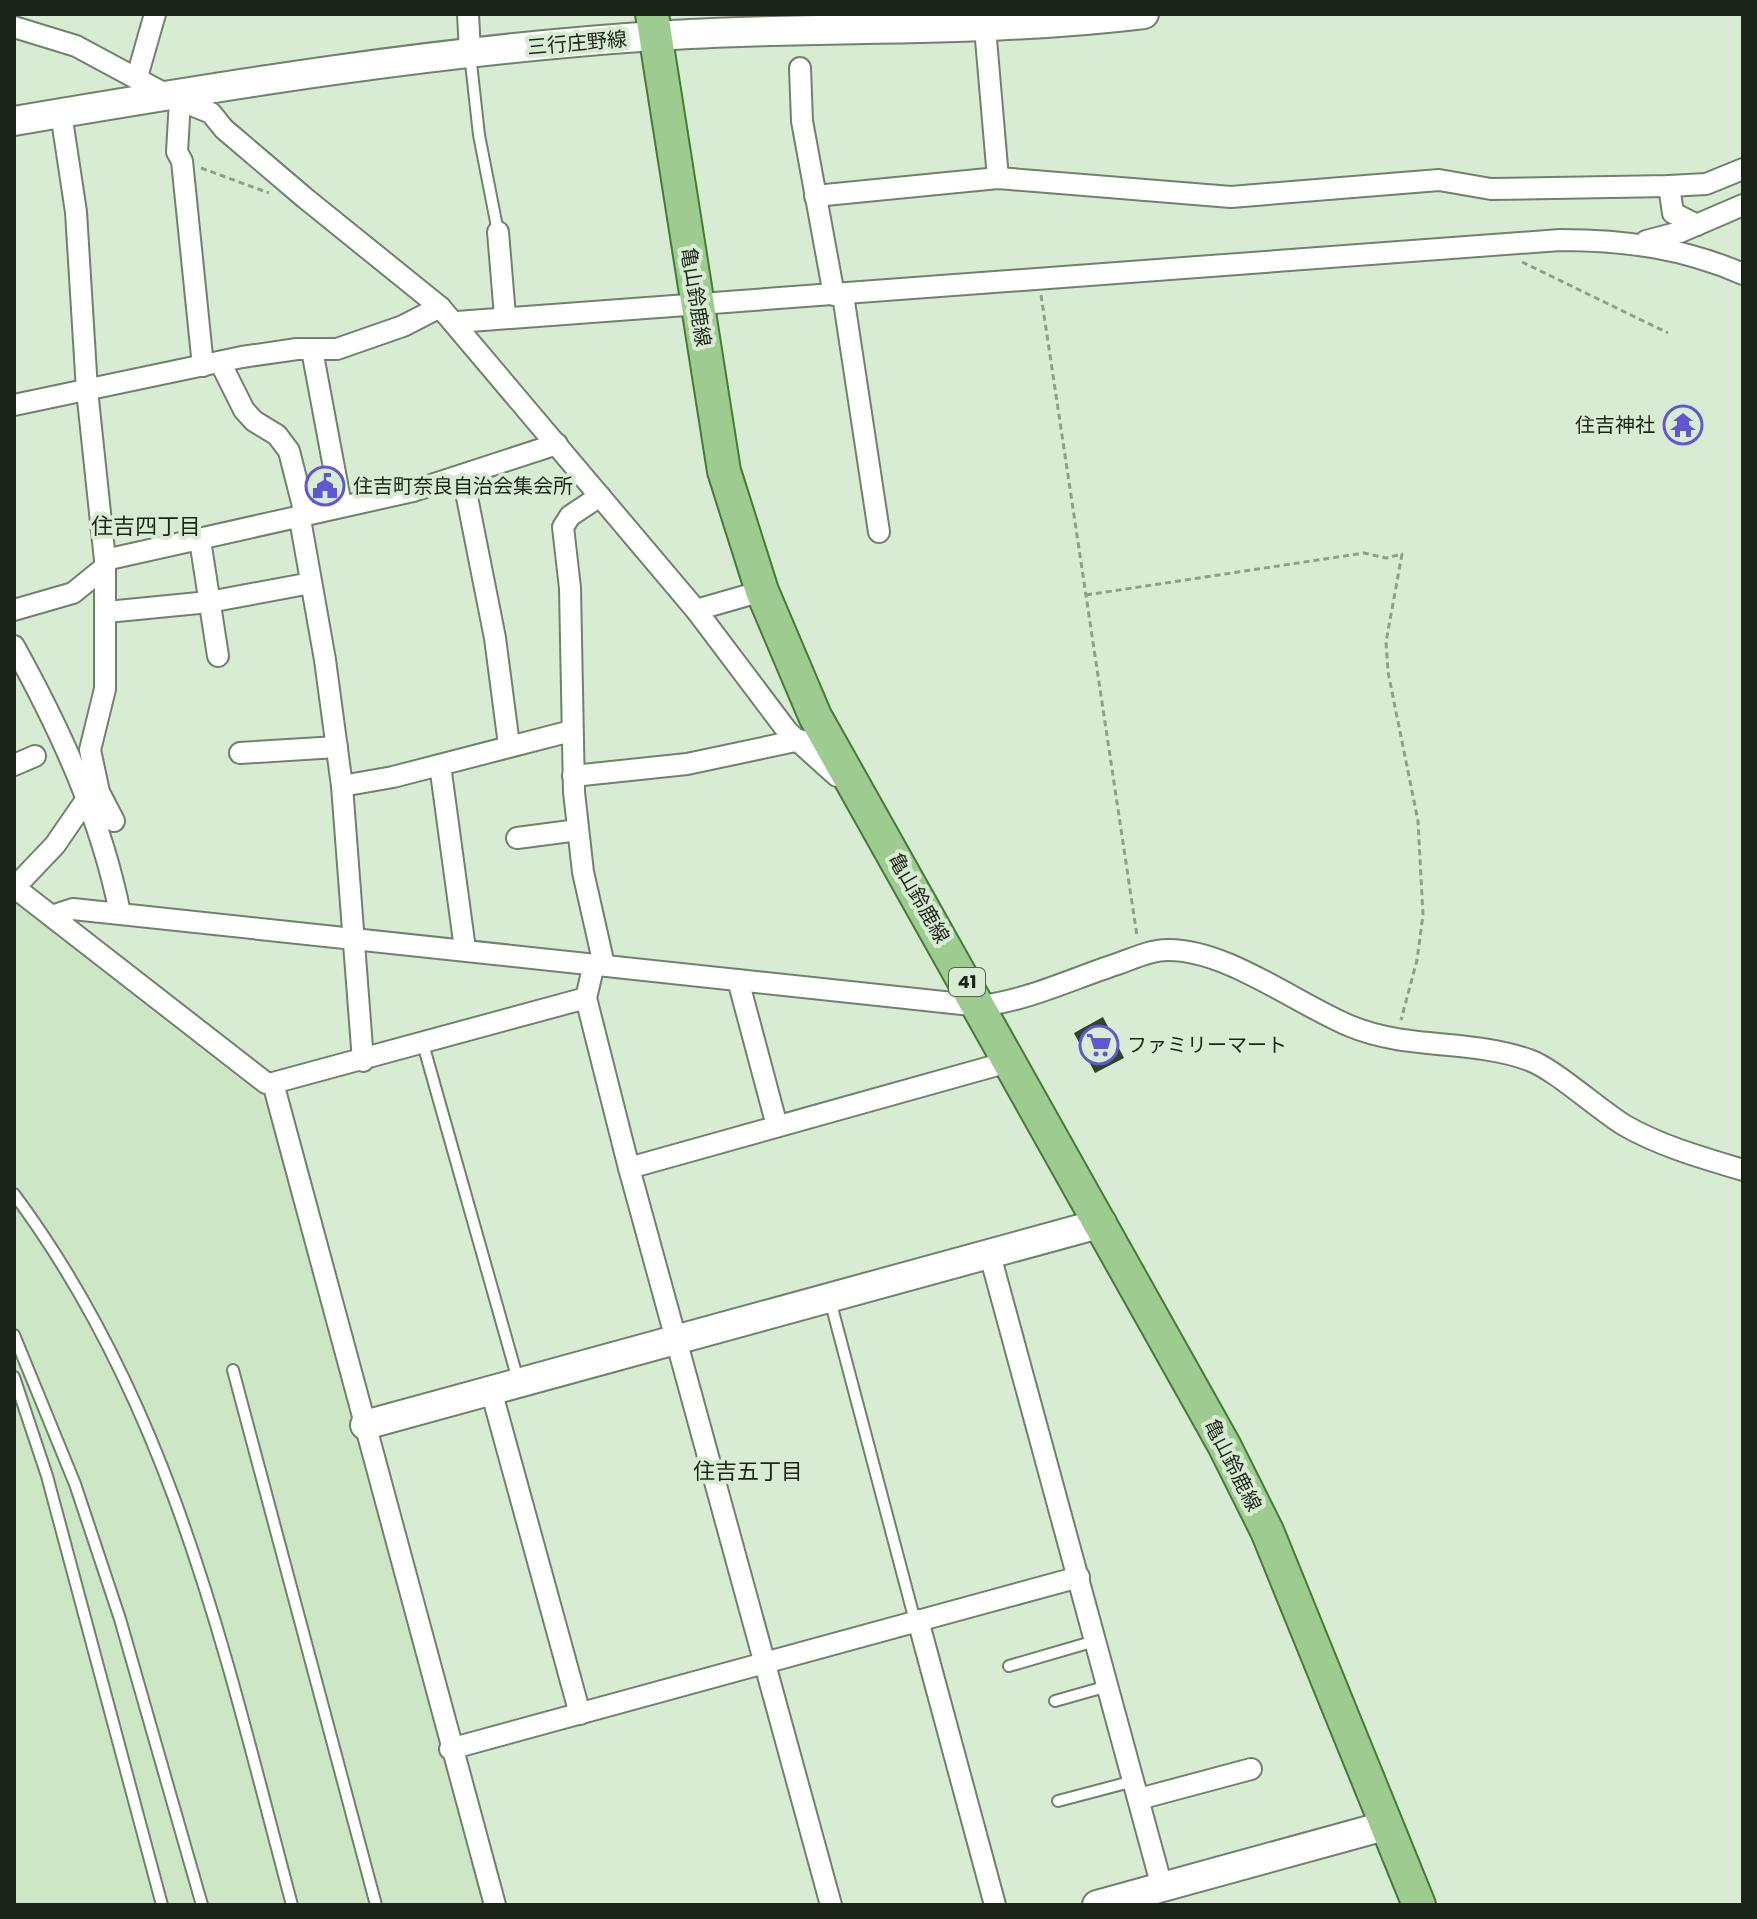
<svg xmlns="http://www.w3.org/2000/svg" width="1757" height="1919" font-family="Poppins,'Noto Sans JP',sans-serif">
  <rect width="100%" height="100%" fill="#d8ecd3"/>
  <polygon fill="#cce6c6" points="14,902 269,1102 489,1905 14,1905"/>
  <polygon fill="#2e4529" points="1103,1017 1124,1058 1095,1073 1074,1033"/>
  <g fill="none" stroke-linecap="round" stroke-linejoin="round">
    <g stroke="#6f826b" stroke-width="14">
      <g id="lane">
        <polyline points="470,54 479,135 498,232"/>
        <polyline points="423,1044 518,1380"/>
        <path d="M 14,1194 C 172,1406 225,1654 292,1905"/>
        <polyline points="830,1300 915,1621"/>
        <polyline points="14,1335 75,1484 120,1619 202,1905"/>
        <polyline points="233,1370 376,1905"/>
        <polyline points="14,1377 47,1476 162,1905"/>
        <polyline points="1009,1666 1095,1641"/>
        <polyline points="1055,1701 1108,1686"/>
        <polyline points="1058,1801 1134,1781"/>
      </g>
    </g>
    <g stroke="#6f826b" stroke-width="24">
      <g id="street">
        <polyline points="468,14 470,52"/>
        <polyline points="14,27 76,46 169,96 211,113 224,129 305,198 440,307 696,610 788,732 837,776"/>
        <polyline points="985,28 998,178"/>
        <polyline points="800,68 802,121 834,295"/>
        <polyline points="137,77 155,14"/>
        <polyline points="180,100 177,152 182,161 203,366"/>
        <polyline points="61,113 76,212 87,390 105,560 105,689 90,750 99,792 114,821"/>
        <polyline points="1669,186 1673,213 1697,225"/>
        <polyline points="815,196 998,178 1231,197 1439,180 1491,189 1669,186 1706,184 1743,169"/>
        <polyline points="498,232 505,316"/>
        <polyline points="1646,241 1680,232 1743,205"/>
        <polyline points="843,295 879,532"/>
        <path d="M 457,322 L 1560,240 C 1625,240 1683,248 1743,274"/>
        <polyline points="312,350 341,505"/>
        <polyline points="220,362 244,410 254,421 277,435 289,451 305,514"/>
        <polyline points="14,405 242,357 297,349 337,349 403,326 440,307"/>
        <polyline points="463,477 495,638 509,745"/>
        <polyline points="600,496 570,516 563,527 570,588 574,792 583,872 604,965"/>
        <polyline points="300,519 325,660 342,786 363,1061"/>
        <polyline points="200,540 218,656"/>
        <polyline points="105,560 413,491 557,444"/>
        <polyline points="14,610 73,593 105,567"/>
        <polyline points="696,610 762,591"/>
        <polyline points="107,612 209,602 311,583"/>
        <path d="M 14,646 C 61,731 101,818 120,913"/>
        <polyline points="240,753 337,747"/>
        <polyline points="14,765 35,756"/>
        <polyline points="440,765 465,949"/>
        <polyline points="573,776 687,764 800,740"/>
        <polyline points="342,786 393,777 571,731"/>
        <polyline points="517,838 578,830"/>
        <polyline points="14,887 266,1083 273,1083 495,1905"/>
        <polyline points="15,887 55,845 88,797 95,794"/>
        <path d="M 52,916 L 73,909 L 981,1006 C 1029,1000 1074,978 1120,963 C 1134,958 1151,950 1167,950 C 1226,949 1295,1003 1350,1026 C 1407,1050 1471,1039 1529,1060 C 1553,1068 1598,1109 1624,1125 C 1660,1146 1703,1158 1743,1170"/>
        <polyline points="594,964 586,998 629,1168 831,1905"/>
        <polyline points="738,980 777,1126"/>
        <polyline points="273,1083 586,998"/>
        <polyline points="629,1168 1008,1062"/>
        <polyline points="990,1255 1162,1887"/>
        <polyline points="491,1390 580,1714"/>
        <polyline points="918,1620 995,1905"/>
        <polyline points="450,1749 1079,1577"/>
        <polyline points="1139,1799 1251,1769"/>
      </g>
    </g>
    <g stroke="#6f826b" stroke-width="32">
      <g id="secondary">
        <path d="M 14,121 C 226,85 440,50 655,36 C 818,25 981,34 1144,14"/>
        <polyline points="365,1425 1102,1223"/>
        <polyline points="1097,1905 1388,1825"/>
      </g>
    </g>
    <g stroke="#457a37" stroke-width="36">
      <polyline id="primary" points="652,14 724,471 762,591 815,716 1224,1445 1267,1531 1419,1905"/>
    </g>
    <g stroke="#8f9f8c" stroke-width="3" stroke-dasharray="6 4" stroke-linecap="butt">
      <polyline points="201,168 269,193"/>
      <polyline points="1522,262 1668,333"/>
      <polyline points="1041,295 1137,936"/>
      <polyline points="1086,595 1364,553 1386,558 1402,554 1386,642 1388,672 1418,821 1423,915 1417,960 1401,1020"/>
    </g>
    <use href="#lane" stroke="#fff" stroke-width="10"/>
    <use href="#street" stroke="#fff" stroke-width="20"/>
    <use href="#secondary" stroke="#fff" stroke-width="28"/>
    <use href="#primary" stroke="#9dcb90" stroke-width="32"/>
  </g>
  <defs>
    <g id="temple-ring" transform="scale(2)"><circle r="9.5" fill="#d8ecd3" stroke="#6158d1" stroke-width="1.5"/><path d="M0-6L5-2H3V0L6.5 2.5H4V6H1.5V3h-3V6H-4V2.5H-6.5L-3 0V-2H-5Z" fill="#6158d1"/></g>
    <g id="civic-ring" transform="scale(2)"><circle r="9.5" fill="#d8ecd3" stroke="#6158d1" stroke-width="1.5"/><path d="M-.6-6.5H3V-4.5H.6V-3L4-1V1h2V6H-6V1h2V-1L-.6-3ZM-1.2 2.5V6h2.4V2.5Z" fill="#6158d1"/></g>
    <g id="supermarket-ring" transform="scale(2)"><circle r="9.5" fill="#d8ecd3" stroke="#6158d1" stroke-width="1.5"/><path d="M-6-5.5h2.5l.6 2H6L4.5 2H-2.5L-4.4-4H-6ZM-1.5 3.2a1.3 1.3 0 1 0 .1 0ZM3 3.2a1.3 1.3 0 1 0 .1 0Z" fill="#6158d1"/></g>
  </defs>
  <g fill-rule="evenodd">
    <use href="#temple-ring" x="1683" y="425"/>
    <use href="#civic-ring" x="325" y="486"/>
    <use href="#supermarket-ring" x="1099" y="1045"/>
  </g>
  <g text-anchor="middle" stroke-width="8" stroke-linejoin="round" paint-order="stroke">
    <rect fill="#d8ecd3" stroke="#546052" stroke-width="2" x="949" y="968" width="36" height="28" rx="6"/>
    <g font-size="18" font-weight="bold" fill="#1c241a">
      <text x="967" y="988">41</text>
    </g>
    <g font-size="20" fill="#1c241a" stroke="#d8ecd3">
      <text transform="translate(577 43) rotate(-5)" y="7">三行庄野線</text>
      <text transform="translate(696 297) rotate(81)" y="7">亀山鈴鹿線</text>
      <text transform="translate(919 898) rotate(60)" y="7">亀山鈴鹿線</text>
      <text transform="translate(1233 1465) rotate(63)" y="7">亀山鈴鹿線</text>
    </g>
    <g font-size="20" fill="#1c241a" stroke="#d8ecd3" text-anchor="start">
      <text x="1655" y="432" text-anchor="end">住吉神社</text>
      <text x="353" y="493">住吉町奈良自治会集会所</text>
      <text x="1127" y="1052">ファミリーマート</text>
    </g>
    <g font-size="22" fill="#1c241a" stroke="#d8ecd3">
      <text x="146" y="534">住吉四丁目</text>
      <text x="748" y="1479">住吉五丁目</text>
    </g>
  </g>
  <rect width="1757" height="1919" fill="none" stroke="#1c241a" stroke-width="32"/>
</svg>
